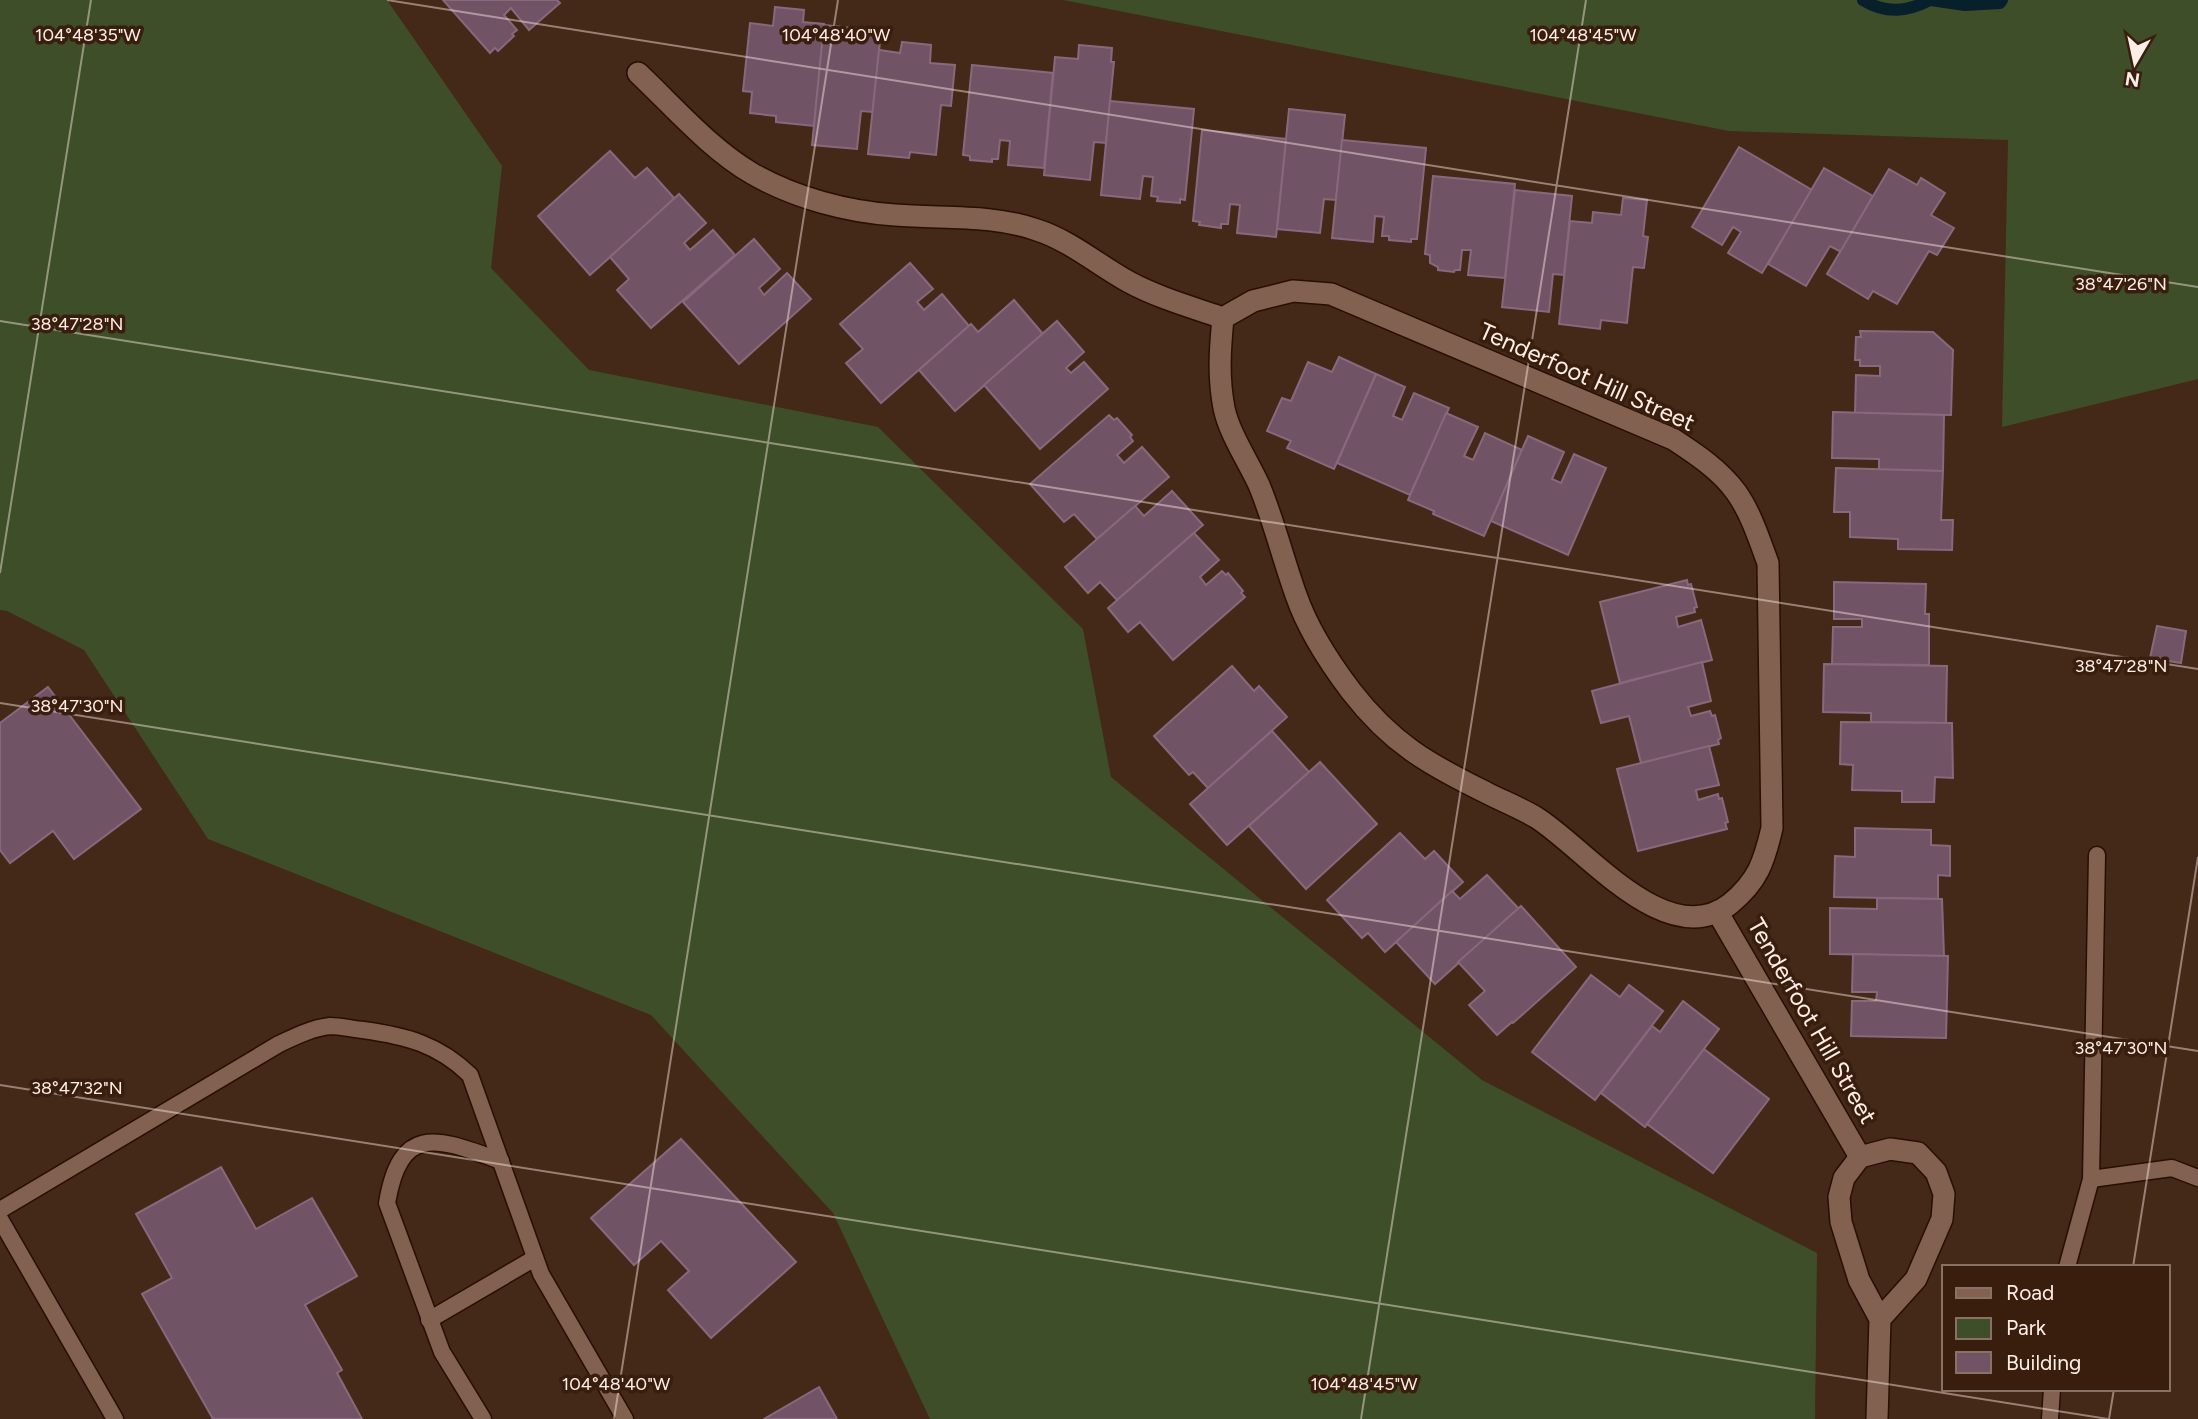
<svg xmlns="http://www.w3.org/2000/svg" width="2198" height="1419" font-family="Figtree,sans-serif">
  <rect width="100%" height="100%" fill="#442818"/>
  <g fill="#3e4e28">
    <polygon points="0,0 387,0 502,166 491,268 589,370 878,427 1083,629 1111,777 1482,1080 1817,1253 1815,1419 930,1419 833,1213 651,1015 208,839 84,650 7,611 0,610"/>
    <polygon points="1063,0 2198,0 2198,379 2002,427 2008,140 1729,131"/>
  </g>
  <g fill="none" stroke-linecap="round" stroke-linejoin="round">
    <g stroke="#08202c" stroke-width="12">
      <path d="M 1863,0 C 1886,14 1907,12 1930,0"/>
      <polyline points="1931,0 1965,5 2000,3 2002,0"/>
    </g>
  </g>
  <g fill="#715366" stroke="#88687c" stroke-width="2">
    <polygon points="443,0 557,0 560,3 529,30 511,8 504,15 517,30 512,34 514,36 498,51 495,48 490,53"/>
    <polygon points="775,7 804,10 803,22 824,24 814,126 776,122 776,116 750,113 752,92 743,91 750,23 773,26"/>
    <polygon points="824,25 881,31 873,112 861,111 857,149 812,145"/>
    <polygon points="902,42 931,45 930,63 955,65 951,106 941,105 936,155 910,152 909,158 868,154 879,50 900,53"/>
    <polygon points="1079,45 1112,48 1111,62 1114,62 1106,143 1094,142 1090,180 1044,175 1055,57 1078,59"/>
    <polygon points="972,65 1053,73 1044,168 1008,165 1010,141 1000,140 998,159 992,159 992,162 970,160 970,156 963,155"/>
    <polygon points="1110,101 1194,109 1185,200 1180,199 1180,203 1157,201 1158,197 1151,196 1153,177 1143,176 1140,199 1101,195"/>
    <polygon points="1289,109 1345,115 1336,200 1324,199 1320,233 1277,229"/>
    <polygon points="1202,130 1286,139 1276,237 1237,233 1240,205 1230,204 1228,224 1221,224 1221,228 1199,225 1200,222 1193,221"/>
    <polygon points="1342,140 1426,148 1417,239 1411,239 1411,242 1389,240 1389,236 1382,236 1384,217 1375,216 1373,242 1332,238"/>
    <polygon points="1739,147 1812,190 1762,273 1728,253 1741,232 1733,227 1722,245 1692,227"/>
    <polygon points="610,151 635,178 647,168 675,199 590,275 538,216"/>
    <polygon points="1824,168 1873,196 1841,252 1830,246 1806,286 1768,264"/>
    <polygon points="1889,169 1917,185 1921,178 1945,193 1931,215 1954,228 1937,255 1929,251 1897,304 1873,291 1868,299 1827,274"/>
    <polygon points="1433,176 1515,184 1505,278 1468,275 1471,250 1462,250 1460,270 1455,270 1454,272 1438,270 1438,267 1430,263 1430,255 1425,254"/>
    <polygon points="1515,190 1572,196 1564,275 1553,274 1549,312 1502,307"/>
    <polygon points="679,194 706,223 684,243 690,250 713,230 735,255 651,328 617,290 629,279 610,257"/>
    <polygon points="1623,198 1647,200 1643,236 1648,237 1644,268 1633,267 1627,323 1601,320 1600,329 1559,324 1570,221 1592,223 1593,212 1621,215"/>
    <polygon points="754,239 780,269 759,288 764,295 787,273 811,299 739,364 683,302"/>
    <polygon points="910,263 933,289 917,302 924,310 942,294 969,326 881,403 846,363 863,349 840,324"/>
    <polygon points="1014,300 1043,334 955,411 919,370 971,324 978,332"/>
    <polygon points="1057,321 1084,352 1066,368 1071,373 1084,362 1108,389 1040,449 984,385"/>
    <polygon points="1860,331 1933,332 1953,350 1951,415 1855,413 1856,375 1880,376 1880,366 1860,366 1860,360 1855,360 1856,337 1861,337"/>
    <polygon points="1339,357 1376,374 1334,469 1287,448 1291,441 1267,431 1282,398 1291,401 1308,362 1332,372"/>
    <polygon points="1376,374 1405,387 1393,416 1402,420 1414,393 1449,408 1410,495 1337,463"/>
    <polygon points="1833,412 1944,415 1943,471 1879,470 1879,459 1832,458"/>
    <polygon points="1446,413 1478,427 1464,456 1473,460 1485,433 1522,450 1484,536 1433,514 1434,511 1408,500"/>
    <polygon points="1109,415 1114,420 1117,418 1132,435 1130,437 1133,441 1117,455 1124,463 1142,447 1169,477 1097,539 1074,514 1064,522 1030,484"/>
    <polygon points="1528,436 1564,452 1552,479 1561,483 1574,454 1606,468 1568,555 1491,521"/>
    <polygon points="1836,468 1943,471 1941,520 1953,520 1952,550 1898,549 1898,539 1850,537 1850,512 1834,512"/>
    <polygon points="1172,491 1203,525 1117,600 1100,582 1088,593 1065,567 1135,506 1144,516"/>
    <polygon points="1194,533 1219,560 1200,577 1206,585 1222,571 1226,575 1228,573 1243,591 1241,593 1245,597 1173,660 1140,622 1128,632 1108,608"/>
    <polygon points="1687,580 1688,585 1691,584 1697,607 1694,608 1695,612 1676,617 1678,627 1701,620 1712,660 1620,683 1600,602"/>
    <polygon points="1834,582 1926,584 1925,614 1929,614 1929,665 1832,664 1833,627 1862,627 1862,619 1834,619"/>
    <polygon points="2157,626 2186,631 2181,663 2150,658"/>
    <polygon points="1702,662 1711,701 1688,707 1691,716 1710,711 1712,716 1715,715 1721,738 1718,740 1719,744 1641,763 1629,716 1601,723 1592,691"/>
    <polygon points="1824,664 1947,666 1946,723 1871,722 1871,713 1823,712"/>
    <polygon points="1232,666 1254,691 1259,686 1287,717 1208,788 1193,772 1189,775 1154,736"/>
    <polygon points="48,687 141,809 74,859 53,831 10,863 0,850 0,723"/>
    <polygon points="1841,722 1952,723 1953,778 1935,777 1934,802 1902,802 1902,791 1852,790 1853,765 1840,764"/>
    <polygon points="1272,731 1309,772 1227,845 1190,804"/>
    <polygon points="1709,746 1719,785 1696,790 1698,800 1718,794 1719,799 1722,798 1728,822 1725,823 1727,829 1638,851 1617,769"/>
    <polygon points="1320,762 1377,824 1306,889 1249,826"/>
    <polygon points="1855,828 1931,830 1931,845 1950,846 1950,876 1938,875 1938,899 1834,897 1835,856 1855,857"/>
    <polygon points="1400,833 1425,859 1434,851 1463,882 1385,952 1368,933 1362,938 1327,900"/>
    <polygon points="1487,875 1519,909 1435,984 1396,942 1452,891 1460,899"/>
    <polygon points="1877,898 1942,899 1944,956 1830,954 1830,908 1877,909"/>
    <polygon points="1521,906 1576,967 1513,1023 1512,1022 1497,1035 1469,1005 1485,991 1458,962"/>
    <polygon points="1853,954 1948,956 1946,1038 1851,1036 1852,1001 1876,1001 1877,992 1852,992"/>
    <polygon points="1591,975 1620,997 1629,985 1663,1011 1595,1100 1532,1052"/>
    <polygon points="1683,1001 1719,1029 1645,1127 1601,1093 1652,1026 1660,1032"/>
    <polygon points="1704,1049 1769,1099 1713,1173 1647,1124"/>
    <polygon points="681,1139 796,1262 711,1338 668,1290 689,1271 661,1241 634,1265 591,1218"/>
    <polygon points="221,1167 256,1229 312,1198 357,1276 305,1305 342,1370 337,1373 362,1419 213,1419 142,1294 172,1278 136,1214"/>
    <polygon points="819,1387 837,1419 764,1419"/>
  </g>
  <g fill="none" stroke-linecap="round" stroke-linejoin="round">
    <g stroke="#290f02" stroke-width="19">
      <g id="lane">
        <polyline points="2091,1179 2172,1168 2198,1178"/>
        <path d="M 0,1210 L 279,1044 C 296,1036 312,1028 330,1026 C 341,1026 352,1029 363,1030 C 406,1036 438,1044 470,1075 L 541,1274 L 625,1419"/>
        <polyline points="0,1219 115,1419"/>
        <polyline points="2067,1267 2091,1179 2097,855"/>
        <polyline points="429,1320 535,1258"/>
        <path d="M 483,1419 L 442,1352 L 387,1203 C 401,1121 439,1139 501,1161"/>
        <polyline points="2050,1419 2052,1389"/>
      </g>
    </g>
    <g stroke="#290f02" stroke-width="24">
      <g id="street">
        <path d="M 638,73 C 674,107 710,149 753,174 C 795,198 848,212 895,215 C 943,219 991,214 1037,230 C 1071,241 1098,265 1129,282 C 1159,298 1191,307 1223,318 L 1253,301 L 1293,291 L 1331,294 L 1673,439 C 1696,454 1720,470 1736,492 C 1751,513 1759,539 1768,563 L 1772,828 C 1764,862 1758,881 1730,904 C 1667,953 1586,849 1537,818 C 1521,808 1502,801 1485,792 C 1428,764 1391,743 1351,691 C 1329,662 1308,630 1296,595 C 1283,559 1274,521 1259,485 C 1248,461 1229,433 1224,408 C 1218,377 1220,349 1223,318"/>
        <polyline points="1718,913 1860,1157"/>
        <polyline points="1877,1419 1880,1319 1859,1280 1841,1222 1839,1197 1844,1178 1860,1157 1890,1149 1918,1153 1936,1172 1944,1194 1942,1219 1916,1279 1880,1319"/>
      </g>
    </g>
    <use href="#lane" stroke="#826150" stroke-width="16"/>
    <use href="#street" stroke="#826150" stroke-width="21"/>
  </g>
  <path fill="none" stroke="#feeee7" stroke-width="2" stroke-opacity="0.45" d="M 387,0 L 2198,287M 0,321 L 2198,669M 0,573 L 91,0M 0,703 L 2198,1051M 0,1085 L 2108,1419M 2133,1267 L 2198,857M 614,1419 L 838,0M 1361,1419 L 1586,0M 2109,1419 L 2114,1389"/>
  <g text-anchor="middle" stroke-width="7" stroke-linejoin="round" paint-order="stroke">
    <g font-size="24" fill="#feeee7" stroke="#391e0e">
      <text transform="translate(1587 377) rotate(24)" y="8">Tenderfoot Hill Street</text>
      <text transform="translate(1812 1021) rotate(60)" y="8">Tenderfoot Hill Street</text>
    </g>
  </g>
  <g font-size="18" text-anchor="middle" fill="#feeee7" stroke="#391e0e" stroke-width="7" stroke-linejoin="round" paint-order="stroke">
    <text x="88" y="41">104°48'35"W</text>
    <text x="836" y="41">104°48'40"W</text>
    <text x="1583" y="41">104°48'45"W</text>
    <text x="2121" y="290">38°47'26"N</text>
    <text x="77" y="330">38°47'28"N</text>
    <text x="2121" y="672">38°47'28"N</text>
    <text x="77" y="712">38°47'30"N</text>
    <text x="2121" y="1054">38°47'30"N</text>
    <text x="77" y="1094">38°47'32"N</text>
    <text x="616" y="1390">104°48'40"W</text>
    <text x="1364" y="1390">104°48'45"W</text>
  </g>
  <rect x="1942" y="1265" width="228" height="126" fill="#391e0e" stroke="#887165" stroke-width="2"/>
  <rect x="1956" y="1288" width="35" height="10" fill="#826150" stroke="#887165" stroke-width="2"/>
  <text x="2006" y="1300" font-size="21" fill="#feeee7">Road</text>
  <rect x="1956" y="1318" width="35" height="21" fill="#3e4e28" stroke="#887165" stroke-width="2"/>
  <text x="2006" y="1335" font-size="21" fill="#feeee7">Park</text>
  <rect x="1956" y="1352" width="35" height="21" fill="#715366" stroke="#887165" stroke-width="2"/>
  <text x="2006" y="1370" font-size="21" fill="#feeee7">Building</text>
  <g transform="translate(2135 63) rotate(189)" stroke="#391e0e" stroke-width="5" paint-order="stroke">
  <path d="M0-5L12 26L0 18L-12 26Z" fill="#feeee7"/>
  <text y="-10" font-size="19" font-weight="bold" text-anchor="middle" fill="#feeee7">N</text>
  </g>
</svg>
